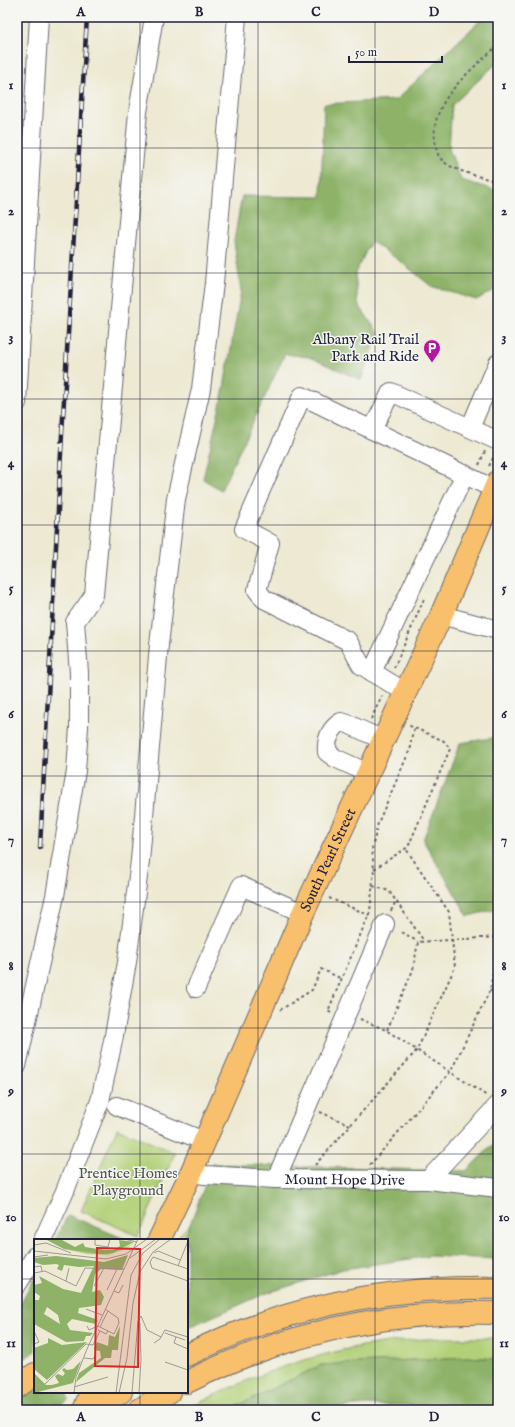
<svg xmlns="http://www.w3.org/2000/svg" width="515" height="1427" font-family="'IM FELL English',serif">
  <rect width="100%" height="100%" fill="#f6f6f2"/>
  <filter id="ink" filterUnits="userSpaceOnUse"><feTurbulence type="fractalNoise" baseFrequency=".025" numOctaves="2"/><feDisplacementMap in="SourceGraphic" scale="8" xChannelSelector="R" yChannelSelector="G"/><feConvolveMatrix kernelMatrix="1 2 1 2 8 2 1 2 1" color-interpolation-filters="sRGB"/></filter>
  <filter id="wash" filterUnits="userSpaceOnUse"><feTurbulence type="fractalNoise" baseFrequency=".012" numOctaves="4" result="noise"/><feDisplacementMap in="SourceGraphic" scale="16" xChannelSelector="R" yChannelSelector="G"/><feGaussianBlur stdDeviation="0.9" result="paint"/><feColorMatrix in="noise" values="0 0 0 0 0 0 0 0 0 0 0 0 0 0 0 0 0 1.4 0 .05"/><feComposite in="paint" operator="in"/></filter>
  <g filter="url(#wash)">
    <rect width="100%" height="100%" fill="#ede9d2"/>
    <g fill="#b2d077" stroke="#6a7959">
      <polygon points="117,1128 175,1153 138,1236 81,1211"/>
      <polygon points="190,1224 184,1240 177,1240 180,1234"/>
      <path d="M 445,1338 L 498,1338 L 498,1359 L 466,1357 L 321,1365 L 229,1410 L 186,1410 C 247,1376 321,1350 390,1342 C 408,1340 427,1339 445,1338 Z"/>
    </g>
    <g fill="#8db268" stroke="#586a52">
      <polygon points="484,17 498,17 498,62 452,105 449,149 461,180 498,191 498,283 495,290 476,300 431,286 400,261 371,241 355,274 358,304 379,334 361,380 309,357 285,354 221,490 203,479 223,393 241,291 234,241 242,196 321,197 324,104 396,100"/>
      <polygon points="498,737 498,909 468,916 423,840 460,743"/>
      <polygon points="498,1140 498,1259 430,1256 343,1269 264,1294 187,1328 187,1240 184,1240 213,1164 466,1171"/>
      <polygon points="68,1215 127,1240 55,1240"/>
      <polygon points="35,1277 35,1351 17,1364 17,1311"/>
      <polygon points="466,1357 498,1359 498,1410 449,1410 440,1405 367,1405 309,1410 229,1410 321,1365"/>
      <polygon points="32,1386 35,1386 35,1392 67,1392 68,1400 55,1410 17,1410 17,1398"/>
    </g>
  </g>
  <g filter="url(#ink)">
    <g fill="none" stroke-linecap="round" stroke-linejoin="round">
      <g stroke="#696870" stroke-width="20">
        <g id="minor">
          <polyline points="17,403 39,17"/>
          <polyline points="470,428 498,363"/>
          <polyline points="372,430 391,392 498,441"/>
          <polyline points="441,615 498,630"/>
          <polyline points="372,672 465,474"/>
          <polyline points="405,692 361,665 348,641 264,599 257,590 270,543 244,529 302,396 492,488 498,488"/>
          <path d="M 368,773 L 335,758 L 327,752 C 326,739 330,729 341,722 L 348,724 L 383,740"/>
          <polyline points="196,988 241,886 303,913"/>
          <polyline points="17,1066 55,896 76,771 79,727 79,673 75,622 94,595 138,112 154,17"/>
          <polyline points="117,1106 204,1141"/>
          <path id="s1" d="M 191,1173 L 205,1175 L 276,1179 L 428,1180 L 498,1188"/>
          <polyline points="276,1179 385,924"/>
          <polyline points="428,1180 498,1105"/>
          <polyline points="43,1240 65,1191 100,1101 113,1041 127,962 140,861 159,645 176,499 201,389 214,283 237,17"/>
          <polyline points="17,1285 35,1256"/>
        </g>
      </g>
      <g stroke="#696870" stroke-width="24">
        <g id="major">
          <path id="s2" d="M 159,1240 L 191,1173 L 303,913 L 440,618 L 498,481"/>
          <polyline points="17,1387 35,1374"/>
          <polyline points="84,1410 91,1392"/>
        </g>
      </g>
      <g stroke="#696870" stroke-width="24">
        <g id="highway">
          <path d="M 187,1355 C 284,1307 390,1286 498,1288"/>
          <path d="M 187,1382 C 284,1333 390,1310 498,1313"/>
          <polyline points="94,1410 121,1392"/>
          <polyline points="139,1410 169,1392"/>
        </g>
      </g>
      <g stroke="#696870" stroke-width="2" stroke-dasharray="3 3" stroke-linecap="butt">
        <path d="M 498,45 C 472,70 430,100 435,140 C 436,147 436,154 442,160 C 452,171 483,177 498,182"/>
        <polyline points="495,349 498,343"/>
        <polyline points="479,465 485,451"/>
        <polyline points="489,466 494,456"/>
        <polyline points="394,668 424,599"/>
        <polyline points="371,719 382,696"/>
        <polyline points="374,869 408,847 450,749 444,741 408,725"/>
        <polyline points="373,886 389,891 424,941"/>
        <polyline points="329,898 369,915"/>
        <polyline points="391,911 396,901"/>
        <polyline points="402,932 418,942"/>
        <polyline points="490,990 498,994"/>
        <polyline points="280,1010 312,990 321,969 342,979"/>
        <polyline points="331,1013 328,1011 370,912 374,869 372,849 378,823 411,747 411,738 415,728"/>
        <polyline points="360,1019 386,1030 487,1096"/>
        <polyline points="387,1030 413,970 418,942 498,937"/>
        <polyline points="320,1112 350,1125"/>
        <polyline points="315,1165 417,1050 455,967 449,912 406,849"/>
        <polyline points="370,1165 451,1071 490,990 498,945"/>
      </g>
      <use href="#minor" stroke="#fff" stroke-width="18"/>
      <use href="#major" stroke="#f8bf6c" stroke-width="22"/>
      <use href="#highway" stroke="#f8bf6c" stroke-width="22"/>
      <g stroke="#22223b" stroke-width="4.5">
        <polyline id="rail" points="40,847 62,434 87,17"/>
      </g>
      <use href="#rail" stroke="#f6f6f2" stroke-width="3" stroke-dasharray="9" stroke-linecap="butt"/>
    </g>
  </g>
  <path fill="none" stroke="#22223b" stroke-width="1" stroke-opacity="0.55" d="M 140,17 L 140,1240M 258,17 L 258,1410M 375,17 L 375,1410M 17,148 L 498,148M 17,273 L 498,273M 17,399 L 498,399M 17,525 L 498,525M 17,651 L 498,651M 17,776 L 498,776M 17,902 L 498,902M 17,1028 L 498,1028M 17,1154 L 498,1154M 17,1279 L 35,1279M 187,1279 L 498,1279M 140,1392 L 140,1410"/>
  <defs>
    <g id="parking-pin" transform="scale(0.9)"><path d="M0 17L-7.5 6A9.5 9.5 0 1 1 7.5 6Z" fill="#b5179e" stroke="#f6f6f2"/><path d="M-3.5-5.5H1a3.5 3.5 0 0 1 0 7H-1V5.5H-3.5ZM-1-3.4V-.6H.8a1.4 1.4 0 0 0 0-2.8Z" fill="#fff"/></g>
  </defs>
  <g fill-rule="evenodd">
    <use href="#parking-pin" x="432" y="348"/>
  </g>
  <g text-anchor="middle" stroke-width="3" stroke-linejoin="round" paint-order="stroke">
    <g font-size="15" fill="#22223b" stroke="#f6f6f2" text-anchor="end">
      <text x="419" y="344">Albany Rail Trail<tspan x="419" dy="17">Park and Ride</tspan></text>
    </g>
    <g font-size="15" fill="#22223b" stroke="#f6f6f2">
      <text dy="5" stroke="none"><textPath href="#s2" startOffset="416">South Pearl Street</textPath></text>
      <text dy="5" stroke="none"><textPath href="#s1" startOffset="154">Mount Hope Drive</textPath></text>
    </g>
    <g font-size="15" fill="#4d564d" stroke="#f6f6f2">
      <text x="128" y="1178">Prentice Homes<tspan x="128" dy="17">Playground</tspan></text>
    </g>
  </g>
  <g transform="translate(34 1239)">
    <rect width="154" height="154" fill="#ede9d2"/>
    <path d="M 101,4 L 89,11 L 74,16 L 53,15 L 30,10 L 79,14 Z" fill="#b2d077"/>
    <path d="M 11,0 L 28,1 L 41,8 L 49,4 L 51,8 L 70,11 L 80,11 L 86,7 L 85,1 L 100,3 L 79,14 L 67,15 L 30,10 ZM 94,16 L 88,31 L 67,30 L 61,35 L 58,53 L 66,51 L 70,58 L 67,66 L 45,69 L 44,74 L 64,81 L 62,85 L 38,80 L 33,85 L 36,91 L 59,94 L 56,97 L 52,97 L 50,102 L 32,103 L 0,85 L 0,61 L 5,61 L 6,57 L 0,53 L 0,46 L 8,44 L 5,37 L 29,50 L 47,54 L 60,27 L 45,28 L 30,26 L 28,32 L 23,30 L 25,26 L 22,25 L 9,26 L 0,23 L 0,19 L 22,17 L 70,23 ZM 13,68 L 24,76 L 26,85 L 10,75 ZM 86,87 L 84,111 L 78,111 L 77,119 L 71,119 L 42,143 L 45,134 L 67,119 L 66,112 L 60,111 L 63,103 L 74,107 L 75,96 L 81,98 ZM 14,99 L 28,106 L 53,103 L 13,141 L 0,130 L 0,109 L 14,104 ZM 47,122 L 39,144 L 0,154 L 0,134 L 12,146 L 18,146 L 25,144 L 21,137 L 24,135 L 29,137 L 31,134 L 28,131 L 30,129 L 33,131 L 39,130 Z" fill="#8db268" fill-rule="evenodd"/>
    <path fill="none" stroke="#9c9996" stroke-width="1" d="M 61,0 L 61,6 L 74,8 L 76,0M 90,0 L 103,3M 0,6 L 12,4 L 37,14M 0,12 L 72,20 L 92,15 L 113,0M 120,14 L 124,12 L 146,21M 0,18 L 14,16M 96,19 L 122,0M 144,27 L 154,2M 0,28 L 7,27 L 8,32M 154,30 L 119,18 L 116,23 L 118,29 L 154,42M 0,34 L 11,32 L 42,47 L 51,29 L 90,30M 32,42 L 35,29M 60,47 L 70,29M 73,51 L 83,30M 80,52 L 85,54 L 89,46M 52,70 L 68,76M 107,77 L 113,91 L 127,98M 53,87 L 55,91 L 64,87 L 80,95 L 85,84 L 84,79 L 71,70M 66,88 L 74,72M 64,91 L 72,95 L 74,92M 0,92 L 5,103 L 0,105M 131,94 L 151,101M 142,98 L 140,104 L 154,110M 120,104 L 126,100 L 131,91 L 154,98M 50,119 L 59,120 L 62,115M 131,123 L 154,131M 11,145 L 52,105 L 59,106 L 66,92M 40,148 L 74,138M 40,154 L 42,138 L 53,110 L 104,0M 82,154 L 97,36 L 109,14 L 126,0M 85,154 L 93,119 L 99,64 L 106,33 L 119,13 L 137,0M 98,154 L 104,82 L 107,77M 105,154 L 107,120 L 106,84"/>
    <path fill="#d62828" fill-opacity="0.15" stroke="#d62828" stroke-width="2" d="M 63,9 L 106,10 L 104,128 L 61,127 Z"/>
    <rect width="154" height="154" fill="none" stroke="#22223b" stroke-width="2"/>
  </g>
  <rect width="515" height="1427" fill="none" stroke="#f6f6f2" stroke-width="44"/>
  <path d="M349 56v6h93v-6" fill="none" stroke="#22223b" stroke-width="2"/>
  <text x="355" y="56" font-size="12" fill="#22223b" stroke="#f6f6f2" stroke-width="3" paint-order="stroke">50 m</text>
  <rect x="22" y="22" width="471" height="1383" fill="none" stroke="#22223b" stroke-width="1.5"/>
  <g font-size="13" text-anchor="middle" font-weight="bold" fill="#22223b">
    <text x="81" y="16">A</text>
    <text x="199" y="16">B</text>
    <text x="316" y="16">C</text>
    <text x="434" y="16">D</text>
    <text x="11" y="89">1</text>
    <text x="504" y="89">1</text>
    <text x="11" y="215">2</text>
    <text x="504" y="215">2</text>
    <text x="11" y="341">3</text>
    <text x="504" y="341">3</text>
    <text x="11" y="467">4</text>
    <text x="504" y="467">4</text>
    <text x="11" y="592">5</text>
    <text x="504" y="592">5</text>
    <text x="11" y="718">6</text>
    <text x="504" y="718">6</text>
    <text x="11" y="844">7</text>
    <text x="504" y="844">7</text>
    <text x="11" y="970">8</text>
    <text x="504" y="970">8</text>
    <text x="11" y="1095">9</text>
    <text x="504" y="1095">9</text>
    <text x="11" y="1221">10</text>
    <text x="504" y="1221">10</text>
    <text x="11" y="1347">11</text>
    <text x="504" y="1347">11</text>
    <text x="81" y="1421">A</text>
    <text x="199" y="1421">B</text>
    <text x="316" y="1421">C</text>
    <text x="434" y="1421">D</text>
  </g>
</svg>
